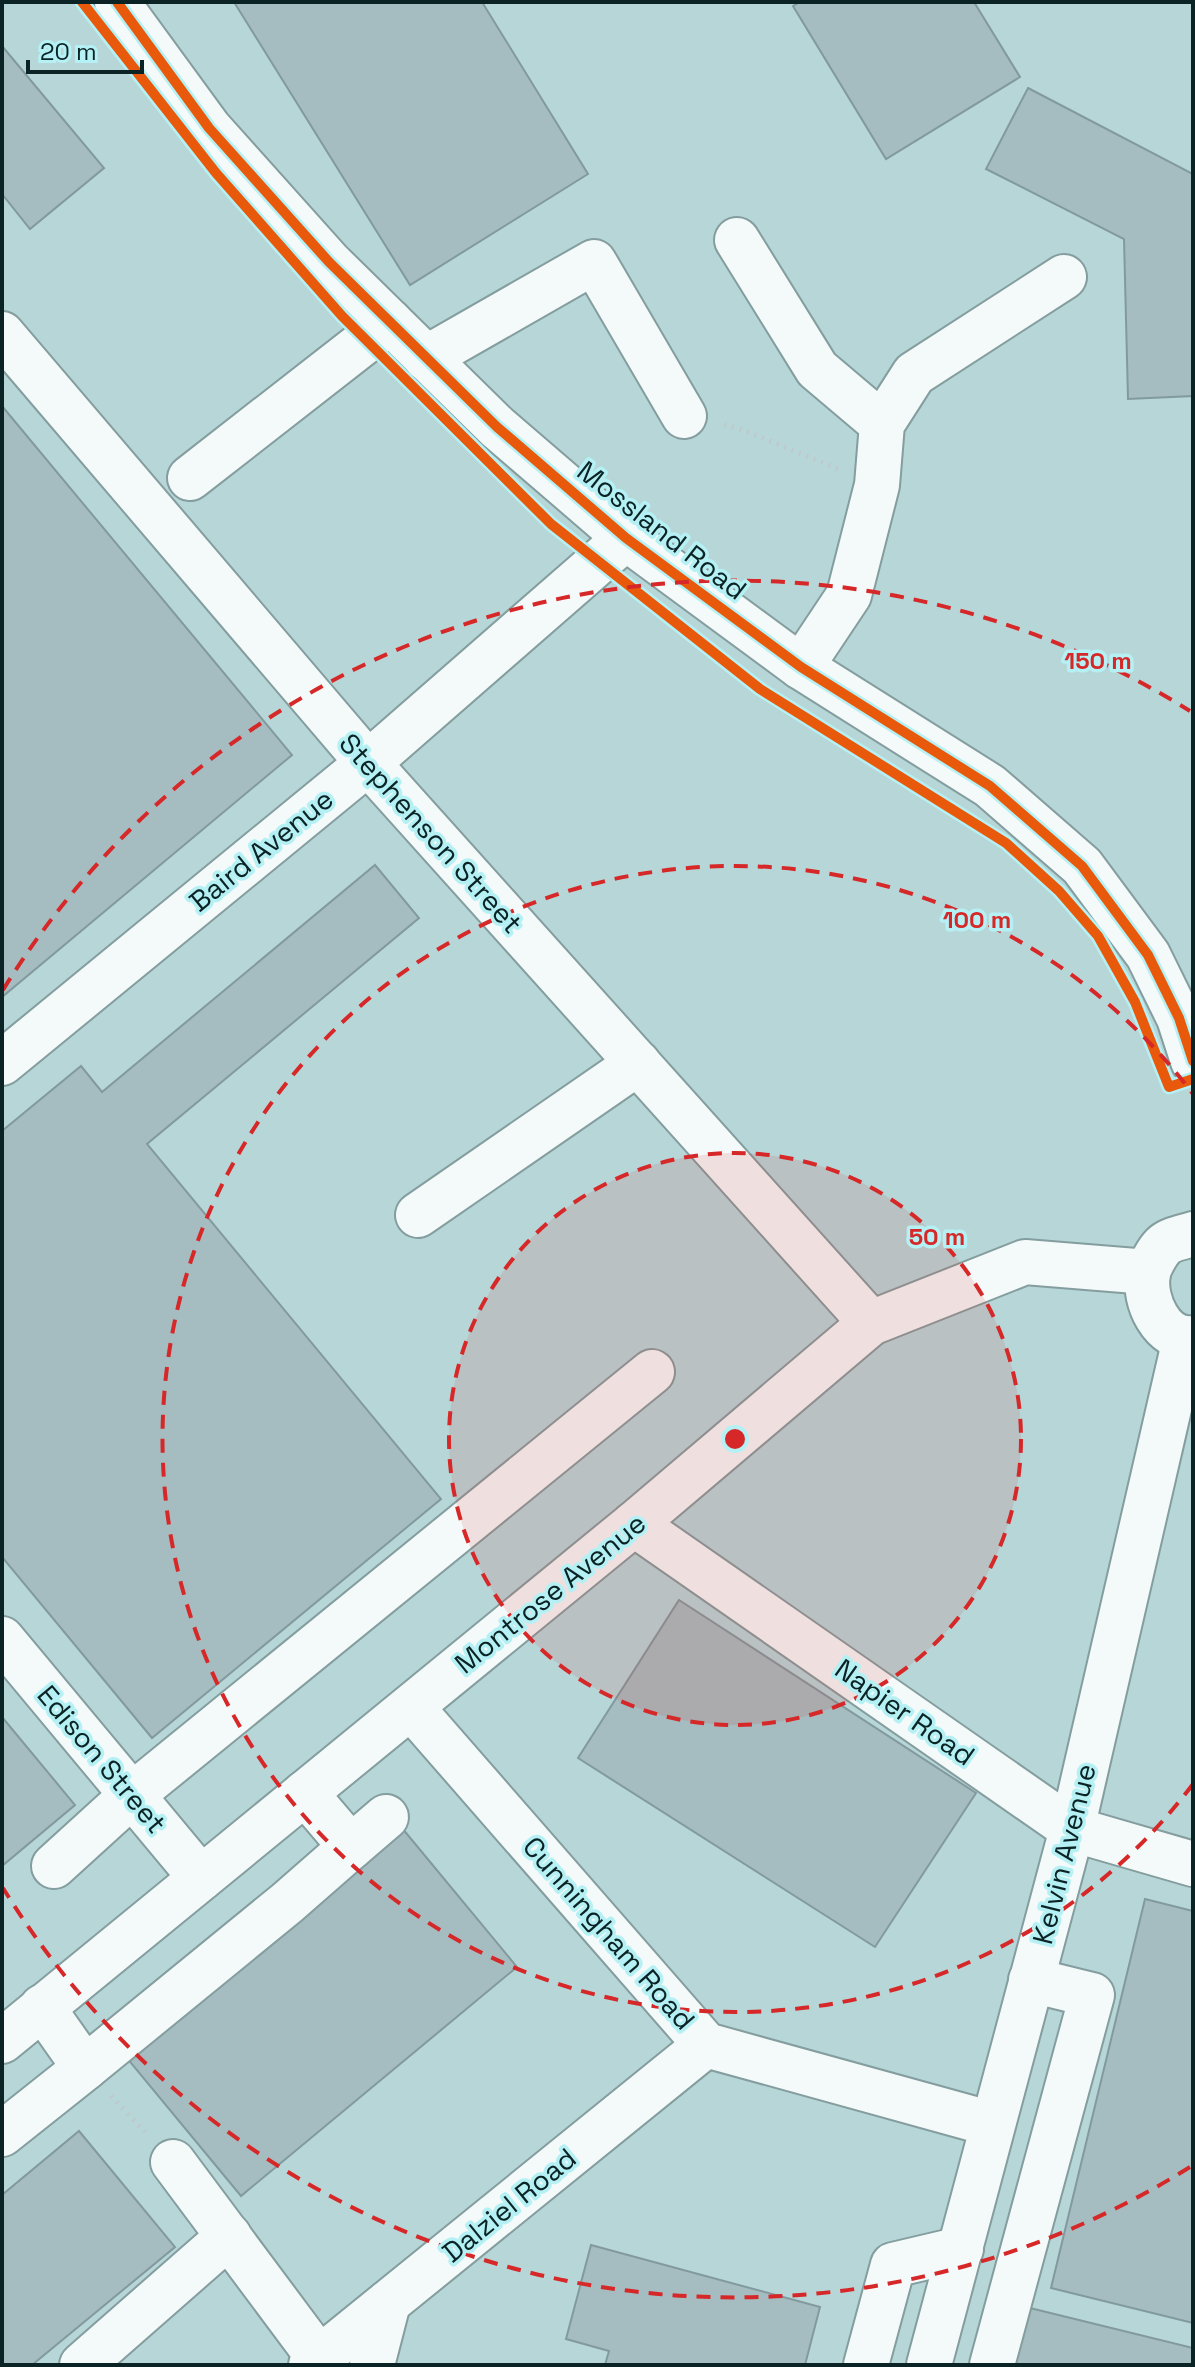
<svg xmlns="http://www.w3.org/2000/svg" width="1195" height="2367" font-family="'Space Grotesk',sans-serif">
  <rect width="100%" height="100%" fill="#b7d6d8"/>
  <g fill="#a5bdc1" stroke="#829a9e" stroke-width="2">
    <polygon points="234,2 482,2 588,174 410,285"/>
    <polygon points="800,2 974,2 1020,77 886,159 793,6"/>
    <polygon points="2,46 104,168 30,229 2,194"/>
    <polygon points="1028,88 1193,174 1193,396 1128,399 1124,239 986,169"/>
    <polygon points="2,406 292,755 2,997"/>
    <polygon points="375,865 419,918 147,1144 441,1499 152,1738 2,1557 2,1131 81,1066 102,1092"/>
    <polygon points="679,1600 976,1793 875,1947 578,1758"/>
    <polygon points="2,1717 75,1805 2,1866"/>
    <polygon points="402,1828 517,1967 241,2196 126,2057"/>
    <polygon points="1145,1899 1193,1911 1193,2323 1051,2288"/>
    <polygon points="79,2131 175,2247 32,2365 2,2365 2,2195"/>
    <polygon points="591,2245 820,2307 805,2365 605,2365 609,2351 566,2339"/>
    <polygon points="1026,2307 1193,2348 1193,2365 1012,2365"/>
  </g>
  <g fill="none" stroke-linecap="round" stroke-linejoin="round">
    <g stroke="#849d9e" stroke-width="48">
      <g id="minor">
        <polyline points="117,2 209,128 329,262 497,427 626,538 801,667 990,786 1082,866 1148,955 1179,1018 1193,1061"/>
        <polyline points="737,240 817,369 882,424"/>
        <polyline points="2,334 368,763 871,1323"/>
        <polyline points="426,358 594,262 684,416"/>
        <polyline points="190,478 390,322"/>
        <polyline points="801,667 849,595 877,485 882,424 914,374 1064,277"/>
        <polyline points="2,1063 368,763 626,538"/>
        <polyline points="418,1215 638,1063"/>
        <path d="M 1193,1234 C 1184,1237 1170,1239 1163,1246 C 1158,1251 1149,1266 1148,1274 C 1143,1300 1162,1342 1193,1338"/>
        <polyline points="634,1524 1072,1829 1193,1864"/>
        <polyline points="2,1639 201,1878"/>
        <polyline points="411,1707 706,2045 992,2124"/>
        <polyline points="351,1847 386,1817"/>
        <polyline points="54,1866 132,1795 652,1372"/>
        <polyline points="2,2041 634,1524 871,1323 1025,1262 1148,1272"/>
        <polyline points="85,2068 287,1903 351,1847 305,1793"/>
        <polyline points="2,2134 85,2068 42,2007"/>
        <polyline points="173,2162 319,2358"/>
        <polyline points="82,2365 229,2236"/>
        <polyline points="311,2365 706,2045"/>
        <polyline points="372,2365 388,2303"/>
        <polyline points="866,2365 893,2265 961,2249"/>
        <polyline points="929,2365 1072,1829 1185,1339"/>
        <polyline points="992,2365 1092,1995 1031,1980"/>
      </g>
    </g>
    <g stroke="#c0c9ca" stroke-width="5" stroke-dasharray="2 6" stroke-linecap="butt">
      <polyline points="724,425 743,430 838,469"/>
      <polyline points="111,2096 145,2132"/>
    </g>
    <use href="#minor" stroke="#f4f9f9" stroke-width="44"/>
    <g stroke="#b5f1f4" stroke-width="15">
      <g id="cycleway">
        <polyline points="82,2 216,173 342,316 551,524 760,689 1006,843 1059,891 1098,936 1135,1002 1169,1087 1193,1079"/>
        <polyline points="117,2 209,128 329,262 497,427 626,538 801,667 990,786 1082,866 1148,955 1179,1018 1193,1061"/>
      </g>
    </g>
    <use href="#cycleway" stroke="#e8590c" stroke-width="10"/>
  </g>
  <circle cx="735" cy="1439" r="286" fill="#d62828" fill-opacity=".12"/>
  <g fill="none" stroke="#d62828" stroke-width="4" stroke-dasharray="14 10">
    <circle cx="735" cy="1439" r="286"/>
    <path d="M1193 1784A573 573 0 1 1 1193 1094"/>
    <path d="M1190 2167A859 859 0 0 1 3 1888M3 990A859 859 0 0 1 1190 711"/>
  </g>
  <g text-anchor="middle" stroke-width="7" stroke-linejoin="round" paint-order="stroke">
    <g font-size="28" fill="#0b2324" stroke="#b5f1f4">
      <text transform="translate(662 530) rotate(38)" y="10">Mossland Road</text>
      <text transform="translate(431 833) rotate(48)" y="10">Stephenson Street</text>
      <text transform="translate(261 850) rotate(-39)" y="10">Baird Avenue</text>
      <text transform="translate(550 1593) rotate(-39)" y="10">Montrose Avenue</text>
      <text transform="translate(905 1712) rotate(35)" y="10">Napier Road</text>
      <text transform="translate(102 1759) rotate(50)" y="10">Edison Street</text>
      <text transform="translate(1064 1854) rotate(-76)" y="10">Kelvin Avenue</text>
      <text transform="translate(609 1933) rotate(49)" y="10">Cunningham Road</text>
      <text transform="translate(509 2205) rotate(-39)" y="10">Dalziel Road</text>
    </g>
  </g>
  <circle cx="735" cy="1439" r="12" fill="#d62828" stroke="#b5f1f4" stroke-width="4"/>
  <g font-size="24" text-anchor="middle" font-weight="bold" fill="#d62828" stroke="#b5f1f4" stroke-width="7" stroke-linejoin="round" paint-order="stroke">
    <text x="1098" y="669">150 m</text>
    <text x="977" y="928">100 m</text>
    <text x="937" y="1245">50 m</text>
  </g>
  <rect width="1195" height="2367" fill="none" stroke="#0b2324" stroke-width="8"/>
  <path d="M28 60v12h114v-12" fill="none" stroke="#0b2324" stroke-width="4"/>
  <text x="40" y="60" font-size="24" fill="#0b2324" stroke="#b5f1f4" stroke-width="6" paint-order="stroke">20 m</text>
</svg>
